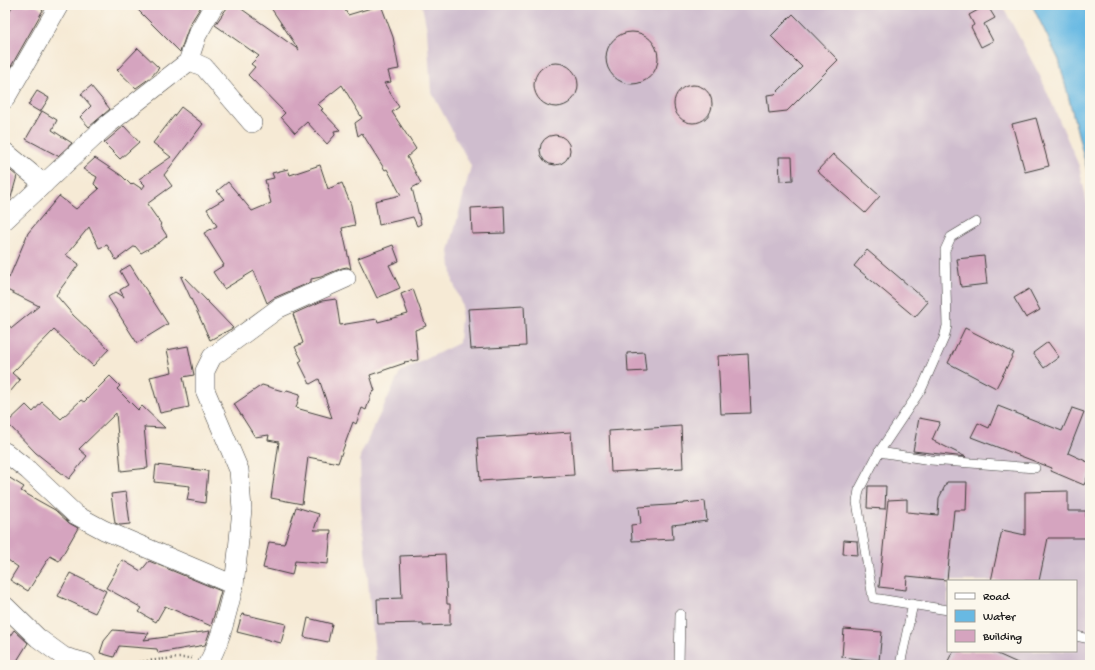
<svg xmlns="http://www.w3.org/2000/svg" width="1095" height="670" font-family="'Gochi Hand',sans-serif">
  <rect width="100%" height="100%" fill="#fbf7ec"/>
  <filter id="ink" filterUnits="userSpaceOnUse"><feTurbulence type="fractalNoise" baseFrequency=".025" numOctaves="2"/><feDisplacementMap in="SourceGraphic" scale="8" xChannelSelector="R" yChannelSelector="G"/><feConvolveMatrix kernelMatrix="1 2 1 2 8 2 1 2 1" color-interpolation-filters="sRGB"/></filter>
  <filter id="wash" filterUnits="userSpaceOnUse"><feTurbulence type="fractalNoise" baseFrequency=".012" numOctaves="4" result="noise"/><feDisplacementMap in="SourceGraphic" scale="16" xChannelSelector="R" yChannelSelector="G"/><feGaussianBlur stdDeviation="0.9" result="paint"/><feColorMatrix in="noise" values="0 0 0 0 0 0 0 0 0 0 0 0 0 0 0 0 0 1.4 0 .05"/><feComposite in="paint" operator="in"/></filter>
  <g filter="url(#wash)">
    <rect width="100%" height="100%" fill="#f6ead5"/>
    <path fill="#cfbdce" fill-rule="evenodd" d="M 422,5 L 1002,5 L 1041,78 L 1079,166 L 1090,216 L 1090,665 L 376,665 L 361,508 L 360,456 L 400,372 L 459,343 L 462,306 L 453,282 L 449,251 L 471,166 L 431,91 L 427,30 ZM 948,581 L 1076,581 L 1076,651 L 948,651 Z"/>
    <polygon fill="#68b9e3" stroke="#426a80" points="1032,5 1090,5 1090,181 1059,60"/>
    <g id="blocks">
      <g fill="#d5a4bf">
        <polygon points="13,5 35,5 43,10 5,77 5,18"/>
        <polygon points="133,5 200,5 200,8 190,24 180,52"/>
        <polygon points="229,5 236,5 299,50 269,5 342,5 348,15 381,5 393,37 399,69 388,71 391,82 384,83 399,107 392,112 416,149 407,157 421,183 412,188 421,224 417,226 413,217 379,225 375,201 401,195 387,169 385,170 362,133 358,136 355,123 362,118 342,85 318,104 323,109 321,110 340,130 334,131 335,135 327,144 307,122 295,133 281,117 285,113 248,75 255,67 251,64 259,56 215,25"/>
        <polygon points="987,5 995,18 984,24 993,41 981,47 971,27 974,25 969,15"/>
        <polygon points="793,14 838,60 787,111 769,113 767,95 775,94 802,67 771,36"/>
        <circle cx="632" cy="58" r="26"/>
        <polygon points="138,48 159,68 150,78 136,88 117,70"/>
        <circle cx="556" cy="85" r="22"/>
        <circle cx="693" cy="104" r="19"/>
        <polygon points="91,86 110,109 89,127 80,117 91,106 81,94"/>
        <polygon points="37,91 49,98 40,112 28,105"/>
        <polygon points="181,107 203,124 164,175 172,186 147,204 161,224 160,225 167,236 160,242 141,253 135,246 116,260 107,245 99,248 89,227 66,255 79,264 56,295 73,315 109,349 93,366 54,330 12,373 20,380 5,398 5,323 12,328 39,306 5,289 5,276 9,278 28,233 59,196 76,209 99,189 94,184 97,177 83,169 95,158 122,176 131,185 133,183 142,189 145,185 139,179 171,157 153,143"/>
        <polygon points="42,111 57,120 52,130 72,143 58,156 26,139"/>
        <polygon points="1036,118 1049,166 1025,172 1012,124"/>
        <polygon points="124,126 139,142 120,159 104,143"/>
        <circle cx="555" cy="150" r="15"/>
        <polygon points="833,154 880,196 865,213 817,171"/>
        <polygon points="779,157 792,157 793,180 780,181"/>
        <polygon points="320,165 328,189 342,183 351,205 355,225 342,228 351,269 347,267 342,268 321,277 311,279 311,282 274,298 267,303 254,271 224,289 213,272 224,265 204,233 217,226 207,209 224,199 217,191 228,182 252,211 271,203 265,180 274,178 272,173 288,169 290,175"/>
        <polygon points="5,166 17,176 10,201 6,204"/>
        <polygon points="504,206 505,233 472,234 471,208"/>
        <polygon points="393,245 399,261 389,265 400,288 377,298 358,258"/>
        <polygon points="867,250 928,302 915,317 854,266"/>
        <polygon points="984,256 987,284 961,287 957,259"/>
        <polygon points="130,265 168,324 137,343 108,297 116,292 124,297 120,290 128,285 120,271"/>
        <polygon points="183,276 233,328 210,340 181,277"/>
        <polygon points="413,289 426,326 415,330 418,360 404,362 405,363 370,375 375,391 372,392 366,410 362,408 356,424 353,422 338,463 308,457 302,504 271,498 279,442 268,440 269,435 255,437 234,404 262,385 286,392 287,390 300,394 296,408 332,418 319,379 310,384 299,362 302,360 295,347 303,343 293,314 322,301 336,299 340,325 377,319 378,322 408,314 401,294"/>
        <polygon points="1029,289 1040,310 1026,318 1014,298"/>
        <polygon points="524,306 526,346 471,349 468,309"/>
        <polygon points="965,328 1014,353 996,388 948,363"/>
        <polygon points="1048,342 1059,357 1044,368 1033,353"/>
        <polygon points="188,346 194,375 183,377 189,407 160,413 150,377 172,372 167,350"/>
        <polygon points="644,352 646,371 628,372 627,353"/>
        <polygon points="748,354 751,413 721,414 718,356"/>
        <polygon points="110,376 120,386 117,389 138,410 142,406 165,428 144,427 148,468 121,471 116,413 79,449 87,456 69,479 36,453 7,423 26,405 33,412 42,402 61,419 81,400 84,402"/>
        <polygon points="998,406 1062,431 1072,408 1084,412 1068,453 1090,463 1090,471 1084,485 1051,471 1052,468 971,437 978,423 989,428"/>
        <polygon points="919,418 940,422 932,440 966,457 913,451"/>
        <polygon points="681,426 683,468 611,472 609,431"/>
        <polygon points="571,432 574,475 480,481 477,438"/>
        <polygon points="156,465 208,471 205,503 187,500 190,486 154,482"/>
        <polygon points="5,475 24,487 21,491 55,510 69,523 78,528 59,561 50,556 28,591 10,580 18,567 5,558"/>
        <polygon points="947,482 967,482 966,510 954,510 947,580 907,576 906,590 879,587 888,500 907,499 907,512 938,515 939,498"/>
        <polygon points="868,486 886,486 885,509 867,508"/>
        <polygon points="1068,491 1068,511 1086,511 1086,538 1048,538 1039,581 991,581 1002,530 1025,535 1025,492"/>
        <polygon points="126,492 130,524 120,525 115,523 111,494"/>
        <polygon points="705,501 707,521 672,525 673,539 632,541 631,525 641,524 639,507 684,504 684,503"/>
        <polygon points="296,507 319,514 314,530 331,530 328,564 295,561 292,575 263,568 269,542 284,544"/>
        <polygon points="844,540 857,541 858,555 843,554"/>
        <polygon points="445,554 447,604 450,604 450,625 423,626 423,623 378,624 377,599 402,598 400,556"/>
        <polygon points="122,560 141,571 149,561 221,591 211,626 165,606 156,622 139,612 142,608 106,588"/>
        <polygon points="70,573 106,591 95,613 58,596"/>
        <polygon points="242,614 286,624 281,643 237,632"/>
        <polygon points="308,618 332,624 328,642 304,637"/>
        <polygon points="844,629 882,632 879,661 842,657"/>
        <polygon points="14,630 28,643 15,664 5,658 5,643"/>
        <polygon points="113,630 149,633 144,640 210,631 205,645 158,653 157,649 119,646 114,657 100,653 104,641"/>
        <polygon points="953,651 991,651 1022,665 946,665"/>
      </g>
    </g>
  </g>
  <g filter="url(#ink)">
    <use href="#blocks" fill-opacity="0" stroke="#3d3b38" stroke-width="1"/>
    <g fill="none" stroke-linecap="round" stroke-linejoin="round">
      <g stroke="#3d3b38" stroke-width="10">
        <g id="service">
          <polyline points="879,452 931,460 1035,468"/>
          <polyline points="948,610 873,598 857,502 859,490 879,452 922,388 944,338 947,326 945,250 951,237 976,222"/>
          <polyline points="1076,636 1090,639"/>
          <polyline points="679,665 680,614"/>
          <polyline points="900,665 913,604"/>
        </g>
      </g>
      <g stroke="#3d3b38" stroke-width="20">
        <g id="minor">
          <polyline points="188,62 193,62 204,67 252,123"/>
          <polyline points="5,99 59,5"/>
          <polyline points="5,152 44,184"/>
          <polyline points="5,220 107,125 188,62 197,35 214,5"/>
          <path d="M 5,452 L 28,470 L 76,515 L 104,530 L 234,585 C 227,611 221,642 207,665"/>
          <polyline points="234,585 238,550 242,509 239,470 205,390 205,371 212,357 279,308 346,278"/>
          <polyline points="5,606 38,638 64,657 86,663"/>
        </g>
      </g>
      <path stroke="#3d3b38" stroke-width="2.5" stroke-dasharray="1 3" stroke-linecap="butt" d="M 103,664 C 133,665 162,657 192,658"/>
      <use href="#service" stroke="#fff" stroke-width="9"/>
      <use href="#minor" stroke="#fff" stroke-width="19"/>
    </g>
  </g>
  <rect width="1095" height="670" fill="none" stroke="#fbf7ec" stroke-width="20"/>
  <rect x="947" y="580" width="130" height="72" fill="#fbf7ec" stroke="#a29f99"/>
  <rect x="955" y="593" width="20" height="6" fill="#ffffff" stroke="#a29f99"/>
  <text x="983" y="600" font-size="12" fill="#1c1c1c">Road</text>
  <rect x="955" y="610" width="20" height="12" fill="#68b9e3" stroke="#a29f99"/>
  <text x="983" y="620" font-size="12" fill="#1c1c1c">Water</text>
  <rect x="955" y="630" width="20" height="12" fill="#d5a4bf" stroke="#a29f99"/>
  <text x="983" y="640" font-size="12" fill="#1c1c1c">Building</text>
</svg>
